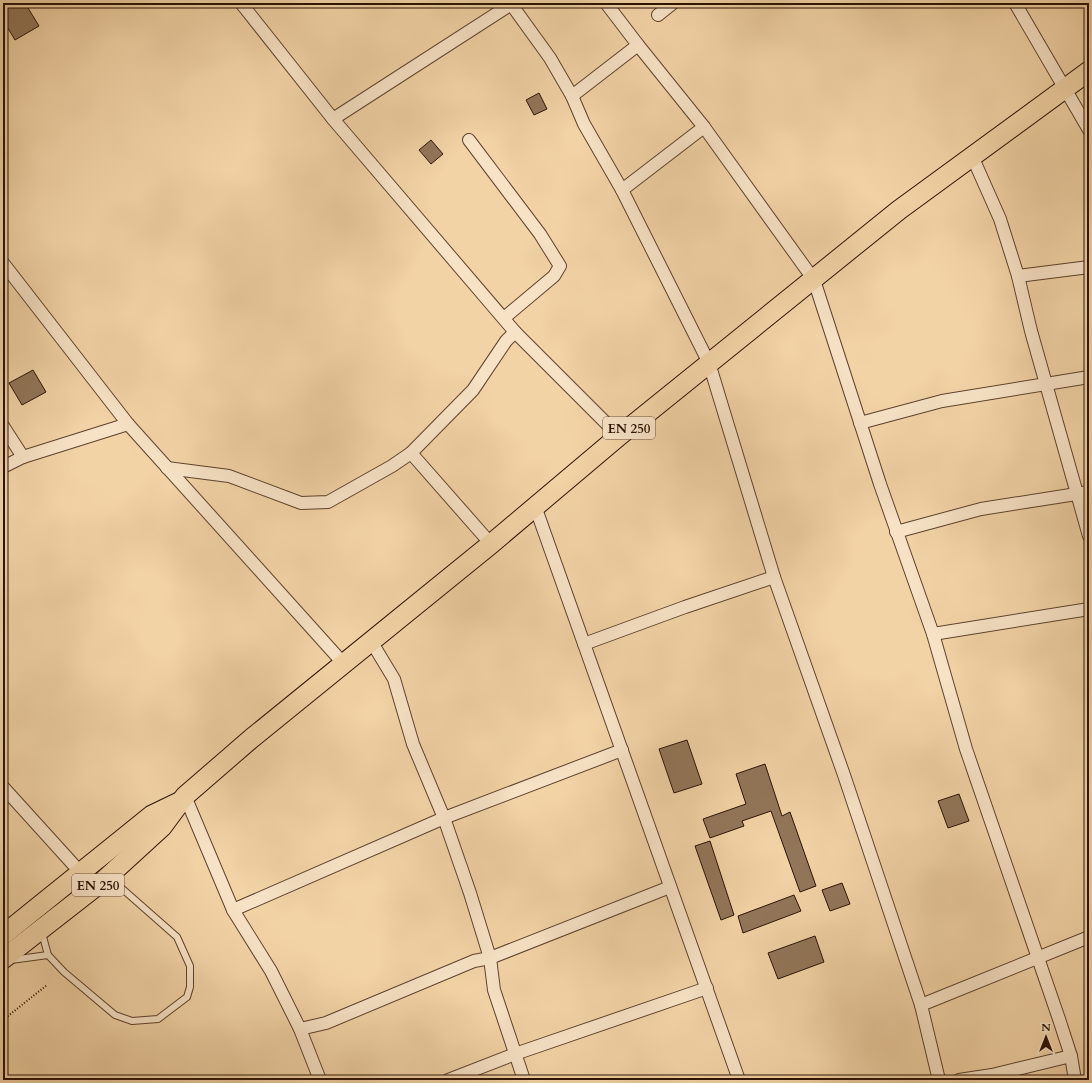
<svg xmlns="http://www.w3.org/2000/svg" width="1092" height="1083" font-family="Cardo,serif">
  <rect width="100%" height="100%" fill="#f2d3a6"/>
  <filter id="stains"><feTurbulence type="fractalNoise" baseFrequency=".005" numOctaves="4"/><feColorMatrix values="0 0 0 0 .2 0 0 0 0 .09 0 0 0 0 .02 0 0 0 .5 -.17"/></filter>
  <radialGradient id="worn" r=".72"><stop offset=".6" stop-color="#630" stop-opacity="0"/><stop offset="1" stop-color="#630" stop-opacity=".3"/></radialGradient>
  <g fill="#927659" stroke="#2b1205">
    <polygon points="3,3 25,3 39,26 15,40 3,20"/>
    <polygon points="539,93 547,109 534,115 526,100"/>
    <polygon points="431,140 443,154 431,164 419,150"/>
    <polygon points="33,370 46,392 22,405 9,383"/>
    <polygon points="687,740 702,784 674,793 659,749"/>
    <polygon points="765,764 782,816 790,812 816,886 800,892 771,811 742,821 744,826 710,838 703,819 746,804 736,774"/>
    <polygon points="959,794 969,821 948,828 938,801"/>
    <polygon points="710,841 734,915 721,920 695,846"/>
    <polygon points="842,883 850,904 830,911 822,890"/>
    <polygon points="794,895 801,911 743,933 738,916"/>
    <polygon points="815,936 824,962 778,979 768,953"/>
  </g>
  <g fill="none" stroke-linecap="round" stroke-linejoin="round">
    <g stroke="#5d422d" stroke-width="8">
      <g id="service">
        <polyline points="42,933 48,955"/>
        <polyline points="11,960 48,955 64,972 115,1015 132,1021 158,1019 187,997 190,987 190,966 177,937 110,878"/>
      </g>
    </g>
    <g stroke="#5d422d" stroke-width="14">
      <g id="minor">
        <polyline points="241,3 333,119 515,332 619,436"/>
        <polyline points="606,3 638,45 704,127 814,280 880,484 933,634 966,749 1059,1019 1071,1056 1075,1080"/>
        <polyline points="1015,3 1089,130"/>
        <polyline points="511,4 550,58 572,96 584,124 622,190 709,363 774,577 844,775 921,1005 939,1080"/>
        <polyline points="658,15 673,3"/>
        <polyline points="572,96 638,45"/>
        <polyline points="333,119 513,3"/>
        <polyline points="469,140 540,234 560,266 554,276 504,318"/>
        <polyline points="972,156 1000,219 1018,276 1031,331 1089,536"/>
        <polyline points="622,190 704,127"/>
        <polyline points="3,263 128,424 343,663"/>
        <polyline points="1018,276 1089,267"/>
        <polyline points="860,423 942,401 1089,377"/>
        <polyline points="3,426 23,457"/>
        <polyline points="411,453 473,390 506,341 515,332"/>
        <polyline points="3,467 23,457 128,424"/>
        <polyline points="167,468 229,476 301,503 328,502 392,466 411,453 491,544"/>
        <polyline points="535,506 739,1080"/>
        <polyline points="896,532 981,509 1089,492"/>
        <polyline points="933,634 1089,609"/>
        <polyline points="371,641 394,679 413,744 444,818 470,893 490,958 494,990 524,1080"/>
        <polyline points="584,644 685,607 774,577"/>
        <polyline points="3,787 81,873"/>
        <polyline points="185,796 233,910 271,971 300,1029 320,1080"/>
        <polyline points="233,910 444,818 622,750"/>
        <polyline points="921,1005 1089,937"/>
        <polyline points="300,1029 326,1023 474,961 490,958 670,887"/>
        <polyline points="448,1080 515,1054 707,988"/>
        <polyline points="959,1080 992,1075 1071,1056"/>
      </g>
    </g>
    <g stroke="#2b1205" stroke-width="21">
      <g id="primary">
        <polyline points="3,935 152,815 179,802"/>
        <polyline points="3,959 103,881 162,827 185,796 252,738 491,544 619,436 899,210 1089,71"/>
      </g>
    </g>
    <polyline stroke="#2b1205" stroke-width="2" stroke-dasharray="1 2" stroke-linecap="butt" points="3,1020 47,985"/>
    <use href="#service" stroke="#f7e2c5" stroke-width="6"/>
    <use href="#minor" stroke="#f7e2c5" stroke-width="12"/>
    <use href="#primary" stroke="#f2d3a6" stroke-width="19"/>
  </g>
  <g text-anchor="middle" stroke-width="3" stroke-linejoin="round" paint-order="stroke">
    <g fill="#f7e2c5" stroke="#68503f" stroke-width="1">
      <rect x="603" y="417" width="52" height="22" rx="3"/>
      <rect x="72" y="874" width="52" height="22" rx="3"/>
    </g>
    <g font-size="13" font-weight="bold" fill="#2b1205">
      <text x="629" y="433">EN 250</text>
      <text x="98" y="890">EN 250</text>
    </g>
  </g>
  <rect width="1092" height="1083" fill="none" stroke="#f2d3a6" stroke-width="16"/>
  <rect x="4" y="4" width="1084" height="1075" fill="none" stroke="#2b1205" stroke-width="2"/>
  <rect x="8" y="8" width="1076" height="1067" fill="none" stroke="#2b1205"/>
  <g transform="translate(1046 1037)" stroke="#f7e2c5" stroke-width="3" paint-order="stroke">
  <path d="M0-3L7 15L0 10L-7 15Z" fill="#2b1205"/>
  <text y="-6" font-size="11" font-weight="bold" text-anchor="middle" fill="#2b1205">N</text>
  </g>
  <rect width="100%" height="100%" filter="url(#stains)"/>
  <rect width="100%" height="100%" fill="url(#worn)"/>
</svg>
